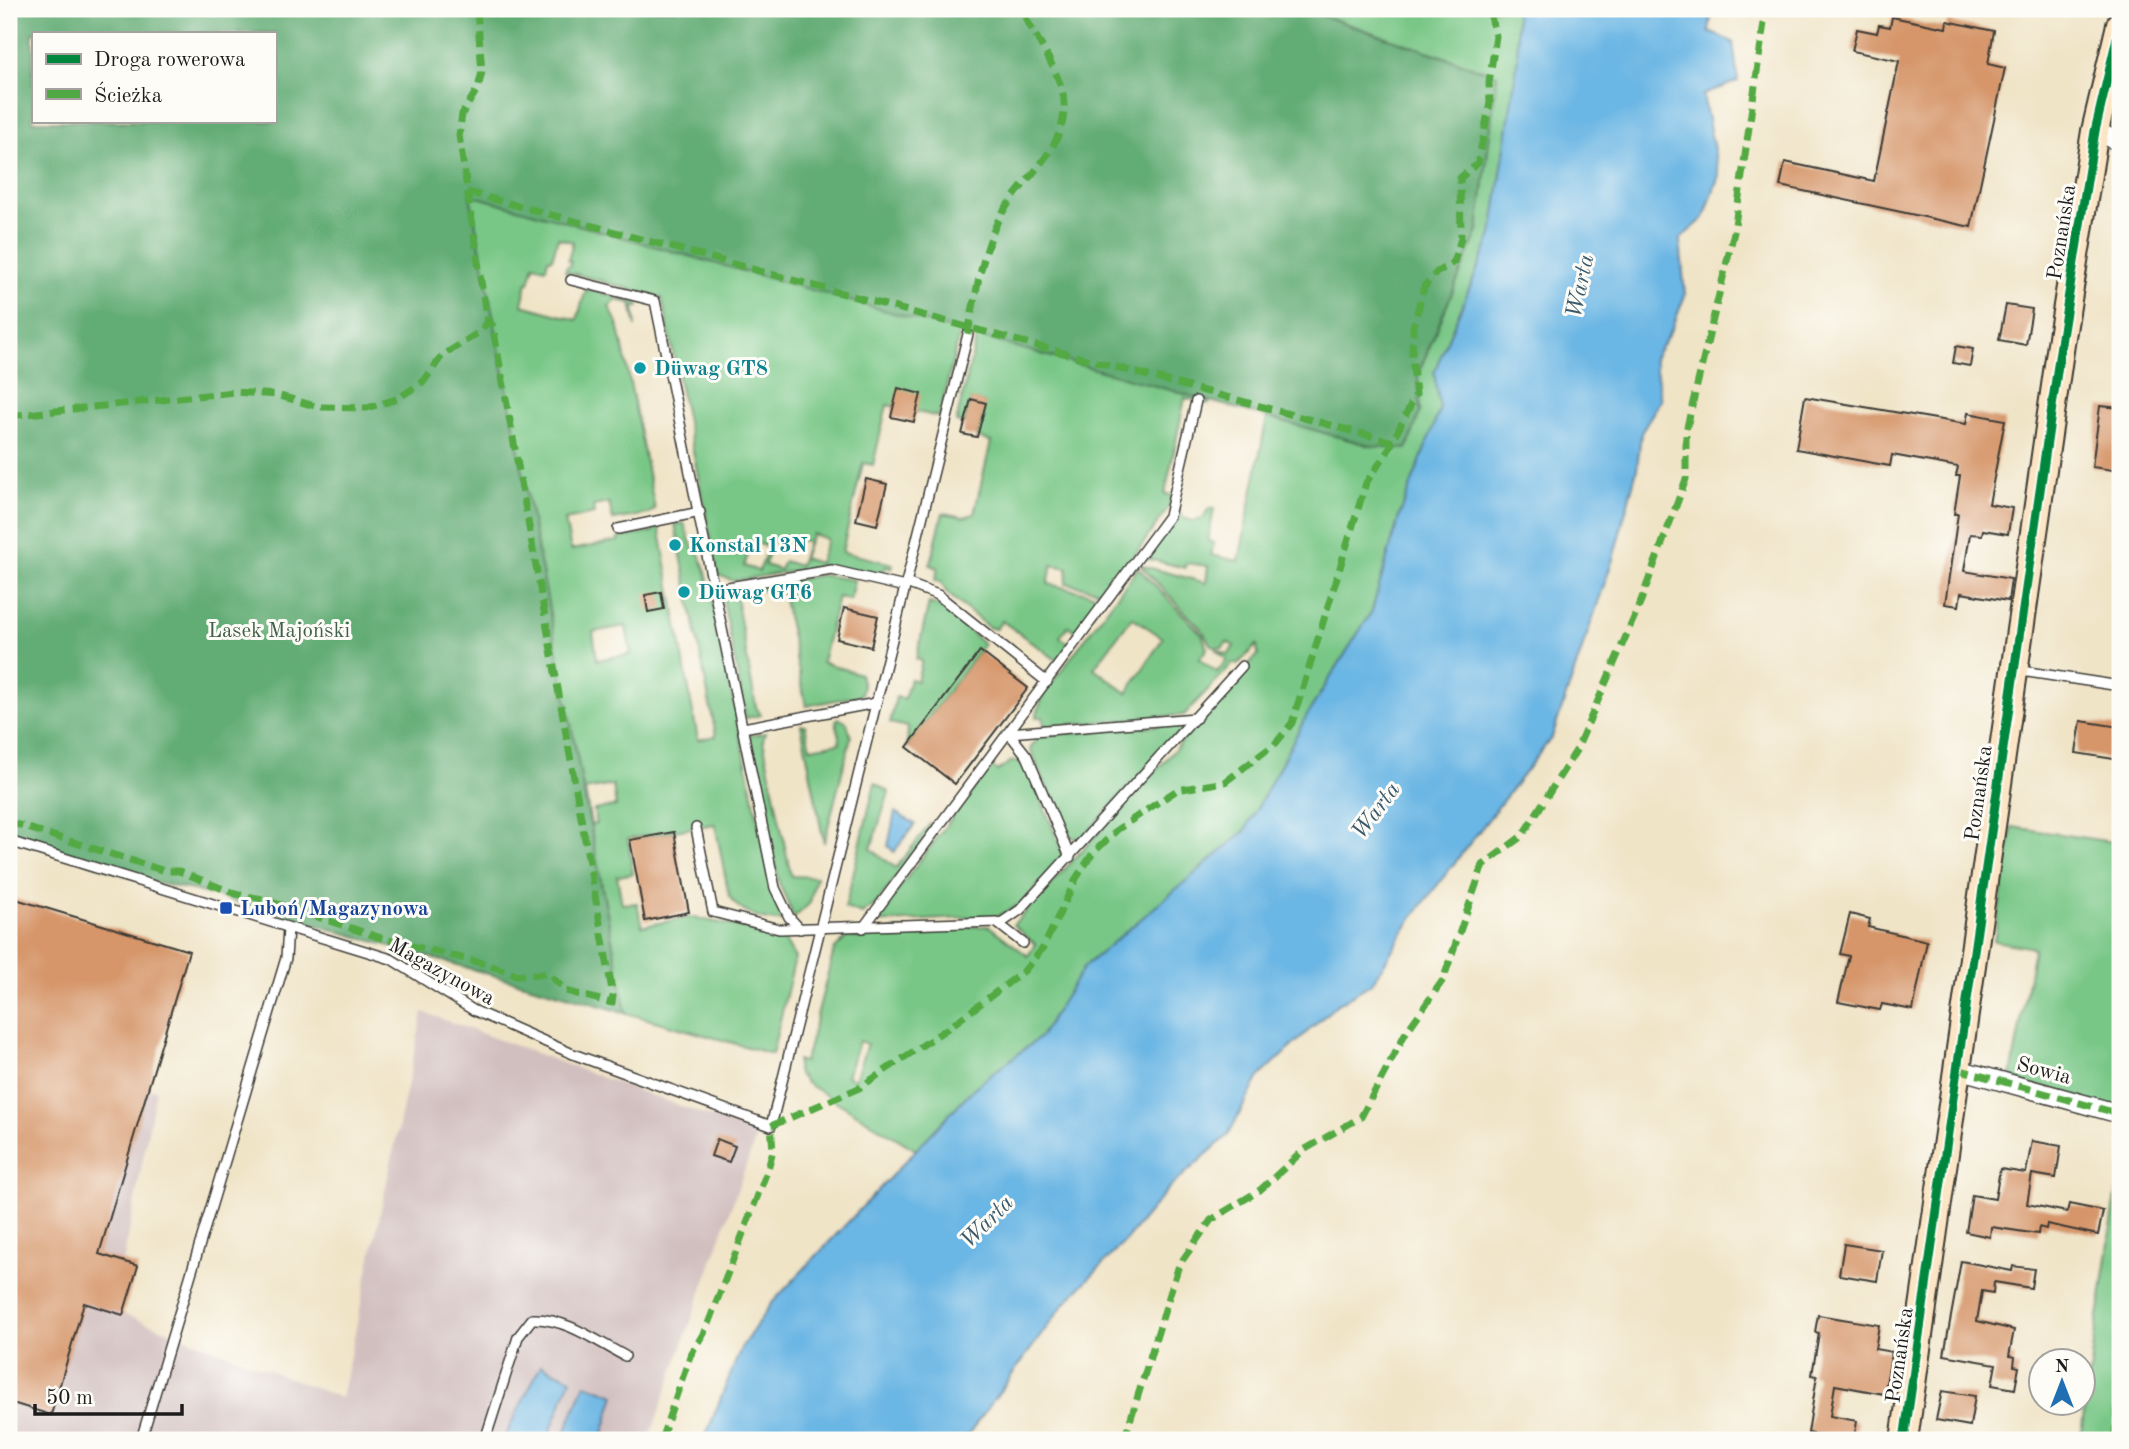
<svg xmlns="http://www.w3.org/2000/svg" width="2129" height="1449" font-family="'Old Standard TT',serif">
  <rect width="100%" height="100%" fill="#fdfcf7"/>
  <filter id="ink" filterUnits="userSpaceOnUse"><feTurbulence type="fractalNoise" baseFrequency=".0143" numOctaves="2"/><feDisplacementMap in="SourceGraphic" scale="14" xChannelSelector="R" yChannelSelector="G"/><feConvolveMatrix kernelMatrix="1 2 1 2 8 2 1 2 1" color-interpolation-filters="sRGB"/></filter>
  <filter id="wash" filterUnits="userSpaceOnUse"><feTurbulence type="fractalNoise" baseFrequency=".00686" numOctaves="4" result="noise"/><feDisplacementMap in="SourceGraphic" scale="28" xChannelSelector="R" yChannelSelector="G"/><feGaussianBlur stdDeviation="1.57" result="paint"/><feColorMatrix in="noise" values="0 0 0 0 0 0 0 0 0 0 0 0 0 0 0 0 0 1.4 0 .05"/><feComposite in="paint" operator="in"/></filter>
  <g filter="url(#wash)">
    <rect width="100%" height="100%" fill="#f0e4c7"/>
    <polygon fill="#d1bfbf" points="423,1012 757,1134 649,1440 9,1440 9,1085 108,1080 156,1090 114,1310 341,1398"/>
    <g fill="#79c787" stroke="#4a7252" stroke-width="2" fill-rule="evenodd">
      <path d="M 1303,9 L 1516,9 L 1518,58 L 1492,235 L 1434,372 L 1440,409 L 1399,517 L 1372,611 L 1307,715 L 1245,831 L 1085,967 L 1040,1037 L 974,1088 L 916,1150 L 806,1083 L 797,1072 L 797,1060 L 804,1062 L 808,1050 L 834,950 L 847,937 L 865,939 L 867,931 L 989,926 L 1028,956 L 1035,944 L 1013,925 L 1163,763 L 1258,654 L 1257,645 L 1237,665 L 1233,663 L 1184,715 L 1052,726 L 1044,725 L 1043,717 L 1036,717 L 1043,695 L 1138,568 L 1202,634 L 1207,649 L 1199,659 L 1217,672 L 1227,660 L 1215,649 L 1228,655 L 1234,646 L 1227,642 L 1222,648 C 1210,647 1208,642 1203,631 L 1140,565 L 1206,583 L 1208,566 L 1186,563 L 1185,568 L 1145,558 L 1177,509 L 1183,518 L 1193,521 L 1203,518 L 1209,508 L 1214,509 L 1208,541 L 1214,543 L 1211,555 L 1239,561 L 1267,417 L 1371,446 L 1420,412 L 1418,374 L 1478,231 L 1497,75 ZM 1132,617 L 1163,638 L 1127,693 L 1094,668 ZM 859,1041 L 867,1044 L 855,1079 L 847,1076 Z"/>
      <path d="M 470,194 L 960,331 L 939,417 L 887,405 L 873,465 L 863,463 L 842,552 L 893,564 L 892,569 L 885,567 L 880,576 L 823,566 L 734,581 L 718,575 L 662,298 L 565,271 L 567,266 L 570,266 L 571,261 L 568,260 L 573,242 L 558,238 L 552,259 L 548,259 L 546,268 L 534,265 L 529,283 L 527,282 L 522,305 L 577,320 L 586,289 L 638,303 L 639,307 L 634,307 L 636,327 L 631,303 L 616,300 L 609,307 L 618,324 L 623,347 L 655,509 L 648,514 L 613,520 L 609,503 L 593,506 L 594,514 L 565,520 L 571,550 L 618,541 L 618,538 L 652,532 L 659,526 L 698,740 L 716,736 L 675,524 L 684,523 L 693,549 L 697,549 L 706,571 L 774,896 L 784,921 C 764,922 740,914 729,896 L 715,824 L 628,839 L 633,874 L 617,876 L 622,904 L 637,903 L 642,926 L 691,917 L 775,934 L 785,941 L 795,958 L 772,1054 L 626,1013 ZM 812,534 L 827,539 L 819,563 L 803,558 ZM 792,537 L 808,542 L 799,566 L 784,561 L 780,570 L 765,565 L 773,540 L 789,545 ZM 752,542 L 768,547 L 759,571 L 744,566 ZM 626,626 L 631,654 L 597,660 L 593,632 ZM 613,785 L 616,806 L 594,810 L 596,824 L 591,825 L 585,790 Z"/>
      <polygon points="977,336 1210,401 1209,404 1185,398 1165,494 1172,495 1168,508 1108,593 1066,583 1068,568 1052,565 1048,584 1105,597 1078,633 1068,626 1060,637 1070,644 1058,661 1002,621 996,629 988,627 947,593 941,582 935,581 938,568 930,565 943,513 964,517 974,514 991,442 977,437 985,403 971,400 965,424 956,422"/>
      <polygon points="822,575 854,580 850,600 838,597 822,662 860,674 863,686 861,695 806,706 782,590 773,588 738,594 736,597 756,707 761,715 746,718 723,600 731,590"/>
      <polygon points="929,603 939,606 984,644 907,747 908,727 890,723 896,697 904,699 910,679 917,681 922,661 916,659"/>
      <polygon points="838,718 847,723 851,737 824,843 801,725 805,725 810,748 840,743 836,721"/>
      <polygon points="1188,723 1081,839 1069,837 1030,749 1039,736"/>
      <polygon points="765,733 763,740 791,876 816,877 810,903 794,918 779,883 749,736"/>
      <polygon points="1018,761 1028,768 1063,853 1062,860 1021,904 998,916 873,923 991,766 998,771 1010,762"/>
      <polygon points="875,783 889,792 871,849 896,868 930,824 934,826 876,904 862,914 845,908"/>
      <polygon points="2012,827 2120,843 2120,1116 2009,1087 2034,948 1994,941"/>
      <polygon points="2120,1169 2120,1440 2080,1440"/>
    </g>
    <path fill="#62ac74" stroke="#3f6448" stroke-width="2" fill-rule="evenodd" d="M 9,9 L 1303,9 L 1497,75 L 1478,231 L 1418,374 L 1420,412 L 1407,449 L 1371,446 L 470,195 L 626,1013 L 193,890 L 136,879 L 9,834 ZM 33,33 L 275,33 L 275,121 L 33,121 Z"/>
    <g fill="#6bb6e4" stroke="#446980" stroke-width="2">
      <polygon points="1516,9 1712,9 1709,32 1733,42 1738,81 1703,95 1719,175 1704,218 1680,239 1685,295 1672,329 1654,358 1661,399 1641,433 1637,469 1613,559 1552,737 1412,918 1372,983 1336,1005 1259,1077 1228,1135 1168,1189 1127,1239 1064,1304 964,1440 704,1440 741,1348 771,1304 974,1088 1040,1037 1084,967 1245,831 1307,715 1372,611 1399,517 1440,409 1434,372 1492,235 1518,58"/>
      <polygon points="895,812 915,824 894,852 888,846"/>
      <polygon points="541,1365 571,1379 547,1440 503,1440"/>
      <polygon points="585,1384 615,1395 601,1440 562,1440"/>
    </g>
    <g id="blocks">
      <g fill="#d6966b">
        <polygon points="1892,17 1946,28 1947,21 1994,31 1988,64 2005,68 1971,227 1780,186 1785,162 1874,181 1899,61 1852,51 1857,29 1877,33 1879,25 1890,27"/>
        <polygon points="2006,305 2032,309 2026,345 1999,340"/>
        <polygon points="1956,346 1973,349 1970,366 1953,363"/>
        <polygon points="898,388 921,394 914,422 891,417"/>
        <polygon points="1805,397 1966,424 1968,413 2005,420 1989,504 2012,508 2008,534 1983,530 1982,535 1970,534 1964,571 2011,579 2008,601 1961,593 1959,606 1945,604 1958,514 1954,514 1960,476 1956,476 1958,467 1892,455 1890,466 1796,449"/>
        <polygon points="971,399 986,403 977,437 962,434"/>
        <polygon points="2100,406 2120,408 2120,471 2092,467"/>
        <polygon points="866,479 887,484 877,525 856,520"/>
        <polygon points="661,592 664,609 648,612 645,595"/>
        <polygon points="844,608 878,616 871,647 837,639"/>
        <polygon points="980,651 1028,688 955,784 907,747"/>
        <polygon points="2081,721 2120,727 2120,760 2076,753"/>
        <polygon points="674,832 689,912 645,921 630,840"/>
        <polygon points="9,897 189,951 99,1254 138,1266 123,1315 84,1303 51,1415 9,1402"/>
        <polygon points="1850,914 1870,919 1868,927 1927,941 1913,1010 1882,1004 1880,1010 1838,1002 1849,956 1840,954"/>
        <polygon points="717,1139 735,1146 729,1162 711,1156"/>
        <polygon points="2032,1141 2061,1146 2056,1178 2032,1174 2027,1204 2067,1212 2069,1204 2103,1211 2098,1235 2047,1224 2046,1229 2039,1227 2038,1234 1991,1227 1990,1237 1966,1232 1972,1195 1995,1199 2000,1169 2026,1173"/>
        <polygon points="1844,1244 1882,1250 1877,1281 1839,1275"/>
        <polygon points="1961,1261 2012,1271 2013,1266 2034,1269 2031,1288 1994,1282 1993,1293 1982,1291 1977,1321 2014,1330 2009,1356 2015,1357 2014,1366 2019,1367 2015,1389 1992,1385 1996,1364 1944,1355"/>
        <polygon points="1818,1315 1879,1325 1875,1349 1892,1352 1884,1394 1835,1385 1830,1416 1857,1421 1854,1440 1808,1433 1817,1376 1812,1375 1819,1333 1815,1332"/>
        <polygon points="1942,1391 1975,1396 1970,1426 1936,1420"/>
      </g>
    </g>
  </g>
  <g filter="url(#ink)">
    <use href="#blocks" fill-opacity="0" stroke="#3c3a36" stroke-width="2"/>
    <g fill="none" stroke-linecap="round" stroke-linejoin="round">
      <g stroke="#3c3a36" stroke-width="12">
        <g id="lane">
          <polyline points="571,280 655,301 775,888 789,917 800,929"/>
          <polyline points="618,529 700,512"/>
          <polyline points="906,583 938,595 1047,682"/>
          <polyline points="716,589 832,570 905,587"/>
          <polyline points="2015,670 2120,686"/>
          <polyline points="743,728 876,703"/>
          <polyline points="1009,733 1196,718"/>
          <polyline points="1009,733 1027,756 1070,857"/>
          <polyline points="696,828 713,912 779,929 996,922 1023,943"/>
          <polyline points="9,841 391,959 473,1010 573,1054 771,1126 968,334"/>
          <polyline points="1001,923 1020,910 1242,666"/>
          <polyline points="863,928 1169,516 1196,401"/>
          <polyline points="141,1440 286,958 288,928"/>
          <path d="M 485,1440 L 518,1337 L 532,1319 C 564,1317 598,1342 625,1356"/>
        </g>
      </g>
      <g stroke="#3c3a36" stroke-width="21">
        <g id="street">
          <polyline points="2095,131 2120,142"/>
          <polyline points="1957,1069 2120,1114"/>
        </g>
      </g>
      <g stroke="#3c3a36" stroke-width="30">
        <polyline id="secondary" points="1904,1440 2062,337 2095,131 2120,25"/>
      </g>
      <use href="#lane" stroke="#fff" stroke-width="9"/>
      <use href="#street" stroke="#fff" stroke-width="18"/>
      <use href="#secondary" stroke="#fce5c4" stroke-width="26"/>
      <g stroke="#52a943" stroke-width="7" stroke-dasharray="14 7" stroke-linecap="butt">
        <polyline points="467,192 1393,442"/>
        <path d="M 968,334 C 975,297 981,259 996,225 C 1015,182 1068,153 1064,101 C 1062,74 1033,34 1021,9"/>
        <polyline points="9,416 234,392 277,395 318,407 367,408 397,399 424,381 442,356 481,331 487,321 459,135 462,114 478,88 482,72 477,9"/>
        <polyline points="9,822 165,871 179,871 236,894 263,899 384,939 486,964 516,975 549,974 566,991 612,1003 613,996 493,326 487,321"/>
        <polyline points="1957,1069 2120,1114"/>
        <polyline points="661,1440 690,1356 706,1329 768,1169 773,1150 771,1126 859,1088 951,1026 1024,971 1043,948 1077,877 1093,853 1118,829 1177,790 1225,782 1276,743 1292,723 1366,483 1388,451 1416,394 1412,356 1413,328 1424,287 1437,272 1454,262 1461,238 1460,178 1478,163 1490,103 1489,83 1496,36 1489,9"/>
        <polyline points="1124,1440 1179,1265 1211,1220 1260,1190 1304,1150 1361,1117 1405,1034 1443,980 1483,865 1522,836 1577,749 1639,606 1686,479 1686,431 1734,232 1766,9"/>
        <polyline points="2114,1440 2120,1379"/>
      </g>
      <g stroke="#fdfcf7" stroke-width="13">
        <polyline id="cycleway" points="1904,1440 2062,337 2095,131 2120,25"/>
      </g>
      <use href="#cycleway" stroke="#00873e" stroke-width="9"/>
    </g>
  </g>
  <g fill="#0f9aa8" stroke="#fdfcf7" stroke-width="2.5">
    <circle cx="640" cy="368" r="7"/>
    <circle cx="675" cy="545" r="7"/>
    <circle cx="684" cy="592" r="7"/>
  </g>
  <rect fill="#1a4fb4" stroke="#fdfcf7" stroke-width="2.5" x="219" y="901" width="14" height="14" rx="3.5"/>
  <g text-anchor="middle" stroke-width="6" stroke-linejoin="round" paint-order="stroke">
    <g font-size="21" fill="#1c1c1c" stroke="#fdfcf7">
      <text transform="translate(2061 232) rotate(-81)" y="7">Poznańska</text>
      <text transform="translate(1978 793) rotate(-82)" y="7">Poznańska</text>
      <text transform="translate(442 971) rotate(29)" y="7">Magazynowa</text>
      <text transform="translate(2044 1070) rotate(15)" y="7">Sowia</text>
      <text transform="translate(1899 1355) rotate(-82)" y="7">Poznańska</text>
    </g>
    <g font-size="21" font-weight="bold" fill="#0d838f" stroke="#fdfcf7" text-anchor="start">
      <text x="654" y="375">Düwag GT8</text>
      <text x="689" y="552">Konstal 13N</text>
      <text x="698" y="599">Düwag GT6</text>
    </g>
    <g font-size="21" fill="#416047" stroke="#fdfcf7">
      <text x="279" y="637">Lasek Majoński</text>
    </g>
    <g font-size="21" font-weight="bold" fill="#164399" stroke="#fdfcf7" text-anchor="start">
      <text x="240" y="915">Luboń/Magazynowa</text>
    </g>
    <g font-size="23" font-style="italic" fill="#3c5a6c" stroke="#fdfcf7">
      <text transform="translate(1579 286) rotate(-78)" y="8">Warta</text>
      <text transform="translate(1375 810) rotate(-53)" y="8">Warta</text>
      <text transform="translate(986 1221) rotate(-45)" y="8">Warta</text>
    </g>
  </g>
  <rect width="2129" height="1449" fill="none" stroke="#fdfcf7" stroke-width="35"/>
  <rect x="32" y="32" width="245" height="91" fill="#fdfcf7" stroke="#a3a29f" stroke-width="2"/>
  <rect x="46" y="54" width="35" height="10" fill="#00873e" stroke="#a3a29f" stroke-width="2"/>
  <text x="94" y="66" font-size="21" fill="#1c1c1c">Droga rowerowa</text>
  <rect x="46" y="89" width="35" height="10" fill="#52a943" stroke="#a3a29f" stroke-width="2"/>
  <text x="94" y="102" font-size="21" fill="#1c1c1c">Ścieżka</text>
  <g transform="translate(2062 1382)"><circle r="33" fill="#fdfcf7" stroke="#a3a29f" stroke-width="2"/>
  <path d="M0-5L12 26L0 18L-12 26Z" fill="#1f6fb2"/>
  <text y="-10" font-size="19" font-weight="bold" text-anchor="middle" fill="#1c1c1c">N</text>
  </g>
  <path d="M35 1404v10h147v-10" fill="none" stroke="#1c1c1c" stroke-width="3.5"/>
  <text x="46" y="1404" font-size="21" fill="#1c1c1c" stroke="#fdfcf7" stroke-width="5" paint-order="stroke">50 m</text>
</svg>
